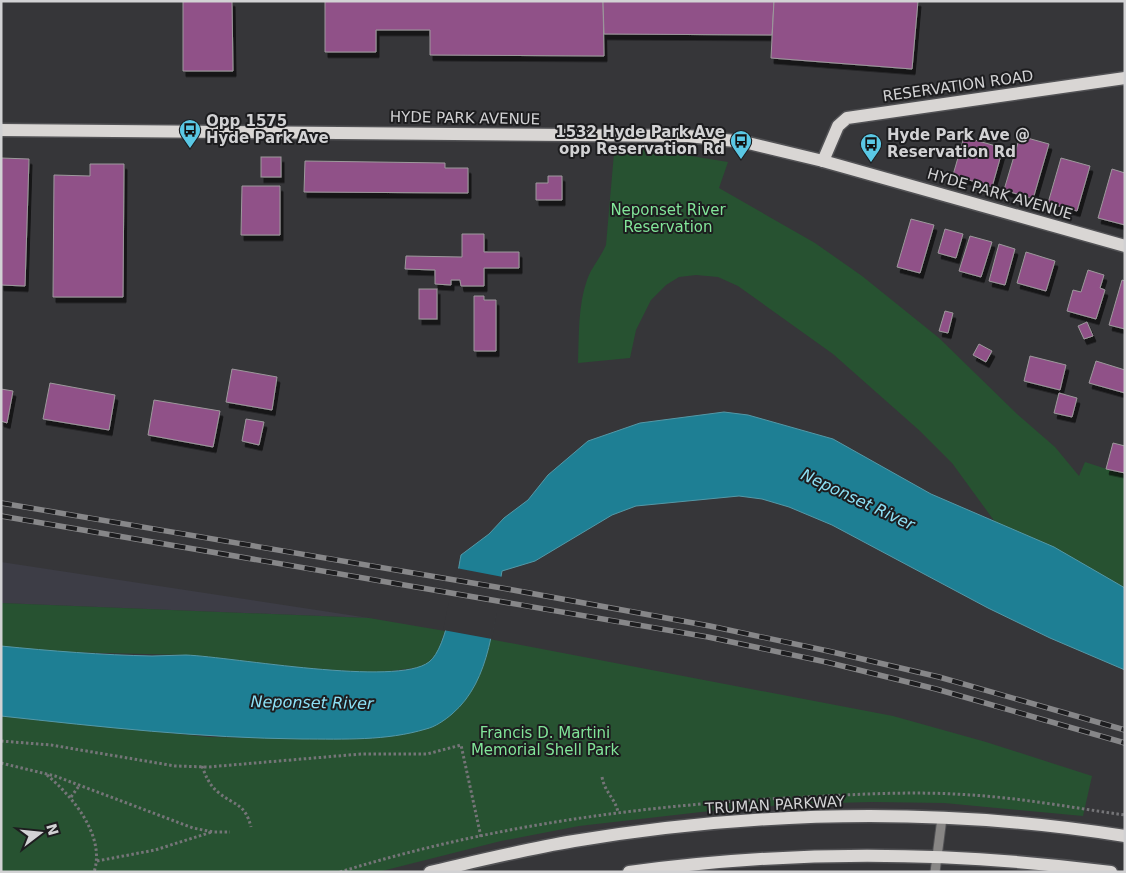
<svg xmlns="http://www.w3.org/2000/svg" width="1126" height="873" font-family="'DejaVu Sans',sans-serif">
  <defs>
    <filter id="shadow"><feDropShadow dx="3" dy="5.5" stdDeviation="0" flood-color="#0009"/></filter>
  </defs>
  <rect width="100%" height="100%" fill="#363639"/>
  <polygon fill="#3d3d46" points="1,562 369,618 1,603"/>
  <g fill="#275231">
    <path d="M 648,149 L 728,162 L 719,188 L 815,243 L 862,276 L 903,309 L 939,338 L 1017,414 L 1055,447 L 1079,476 L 1085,462 L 1125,475 L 1125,647 L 1006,537 L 952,463 L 920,431 L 833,354 L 738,286 L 718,277 L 696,275 L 679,277 L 666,285 L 651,300 L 636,330 L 630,358 L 578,363 C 579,336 578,305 587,280 C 591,268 601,257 606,245 L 614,153 Z"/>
    <polygon points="1,603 369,618 445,631 437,653 429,662 420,667 376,673 306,668 186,655 61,652 1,646"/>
    <polygon points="489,639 893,716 986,742 1092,776 1083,816 944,803 872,802 796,804 710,811 579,826 501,841 378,872 1,872 1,716 209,737 339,739 385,737 407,733 485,661"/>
  </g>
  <path fill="#1e7f94" stroke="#5498a7" d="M 724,412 L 748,415 L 833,439 L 931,494 L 1054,547 L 1125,588 L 1125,670 L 1050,638 L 988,608 L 832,525 L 789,507 L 762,499 L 739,496 L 636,506 L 612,515 L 535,561 L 502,571 C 493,619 492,680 452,714 C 445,720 435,727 426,729 C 386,741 344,739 302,739 C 201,738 102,727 1,716 L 1,646 C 51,651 102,655 152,656 C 163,656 175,655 186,655 C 233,657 397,687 429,662 C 448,648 456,580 461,555 L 489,534 L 504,518 L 528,500 L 548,475 L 588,441 L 640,423 Z"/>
  <polygon fill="#363639" points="456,568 503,577 492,639 443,630"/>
  <g fill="#905188" stroke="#9d999c" filter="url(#shadow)">
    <polygon points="183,1 232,1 233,71 183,71"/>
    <polygon points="325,1 603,1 604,56 430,55 430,30 376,30 376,52 325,52"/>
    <polygon points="603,1 774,1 772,35 604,34"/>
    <polygon points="774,1 918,1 912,69 771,58"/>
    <polygon points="1020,136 1049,144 1033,199 1004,190"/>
    <polygon points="964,137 1003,148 992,187 953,175"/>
    <rect x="261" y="157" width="20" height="20"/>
    <polygon points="1,158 29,159 25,286 1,285"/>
    <polygon points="1061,158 1090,166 1077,211 1048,203"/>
    <polygon points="305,161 445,163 445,168 468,168 468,193 304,192"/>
    <polygon points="90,164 124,164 123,297 53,297 54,175 90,176"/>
    <polygon points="1112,169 1125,173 1125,225 1098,218"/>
    <polygon points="548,176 562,176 562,200 536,200 536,183 548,183"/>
    <polygon points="242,186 280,186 280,235 241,235"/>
    <polygon points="911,219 934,225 920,273 897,267"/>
    <polygon points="945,229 963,234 956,258 938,253"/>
    <polygon points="462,234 484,234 484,252 519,252 519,268 484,268 484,286 461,286 460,280 451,280 451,285 435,284 435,270 405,269 406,256 462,257"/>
    <polygon points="970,236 992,242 981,277 959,271"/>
    <polygon points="999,244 1015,249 1005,285 989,281"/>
    <polygon points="1026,252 1055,261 1046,291 1017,283"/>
    <polygon points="1088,270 1104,275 1100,288 1105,290 1096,319 1067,311 1073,290 1081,292"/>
    <polygon points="1122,280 1125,281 1125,329 1109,325"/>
    <rect x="419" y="289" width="18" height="30"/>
    <polygon points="474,296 484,296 484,300 496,300 496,351 474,351"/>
    <polygon points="945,311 953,313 948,333 939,331"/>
    <polygon points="1087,322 1093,336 1084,339 1078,326"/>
    <polygon points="979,344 992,351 986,362 973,355"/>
    <polygon points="1030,356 1066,365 1060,390 1024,381"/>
    <polygon points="1096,361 1125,370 1125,393 1089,383"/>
    <polygon points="232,369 277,377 272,410 226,402"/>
    <polygon points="50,383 115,395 109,430 43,419"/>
    <polygon points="1,389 13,391 7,423 1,421"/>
    <polygon points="1059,393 1077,398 1072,417 1054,413"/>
    <polygon points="154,400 220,411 213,447 148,435"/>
    <polygon points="246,419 264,422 259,445 242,441"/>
    <polygon points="1113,443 1125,446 1125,473 1106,469"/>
  </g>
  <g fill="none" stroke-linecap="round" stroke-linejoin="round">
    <g stroke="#525255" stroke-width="11">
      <polyline id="minor" points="935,872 942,818"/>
    </g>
    <g stroke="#525255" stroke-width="15">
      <g id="major">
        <polyline points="1,130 688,136 744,142 823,161 1125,246"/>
        <polyline points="823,161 838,126 847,118 1125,78"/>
        <path d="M 430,872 C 478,861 526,849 574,841 C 755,811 943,807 1125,836"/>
        <path d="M 629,872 C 789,850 951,851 1111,872"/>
      </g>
    </g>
    <g stroke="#757578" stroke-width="3" stroke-dasharray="2.5 2.5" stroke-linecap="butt">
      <polyline points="1,741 51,745 175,766 208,767 361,754 427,754 461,745 481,837"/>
      <polyline points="1,763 55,776 193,828 213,832 230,832"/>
      <path d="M 202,766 C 206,777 210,786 219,793 C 235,806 245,803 251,827"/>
      <path d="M 47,775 C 72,796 106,836 94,872"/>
      <path d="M 602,777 C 605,793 615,798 618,812"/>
      <polyline points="71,797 79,786"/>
      <polyline points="97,861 155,850 212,832"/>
      <path d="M 340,872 C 491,825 650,804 807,797 C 861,794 917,791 971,795 C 1022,798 1074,808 1125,815"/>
    </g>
    <use href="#minor" stroke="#888685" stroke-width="9"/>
    <use href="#major" stroke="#d9d6d4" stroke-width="12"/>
    <g stroke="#878789" stroke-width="5.5">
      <g id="rail">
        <polyline points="1,503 502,588 710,626 828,651 939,677 1125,730"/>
        <polyline points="1,516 708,637 826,662 936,689 1125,743"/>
      </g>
    </g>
    <use href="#rail" stroke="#1d1d1f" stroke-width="4" stroke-dasharray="11" stroke-linecap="butt"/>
  </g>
  <defs>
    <g id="bus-pin" transform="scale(1.125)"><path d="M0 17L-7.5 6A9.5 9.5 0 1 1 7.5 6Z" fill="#5ac8e5" stroke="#1d1d1f"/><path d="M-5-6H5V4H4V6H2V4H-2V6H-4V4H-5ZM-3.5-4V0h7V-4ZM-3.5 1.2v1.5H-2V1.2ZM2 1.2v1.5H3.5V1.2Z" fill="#111"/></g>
  </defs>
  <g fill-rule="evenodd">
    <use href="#bus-pin" x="190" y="130"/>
    <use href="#bus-pin" x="741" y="141"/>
    <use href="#bus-pin" x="871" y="144"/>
  </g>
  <g text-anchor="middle" stroke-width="4" stroke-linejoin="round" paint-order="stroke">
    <g font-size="15" fill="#d2d2d4" stroke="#1d1d1f">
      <text transform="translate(958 86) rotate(-8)" y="5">RESERVATION ROAD</text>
      <text transform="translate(465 118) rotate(1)" y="5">HYDE PARK AVENUE</text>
      <text transform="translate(1000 194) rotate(16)" y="5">HYDE PARK AVENUE</text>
      <text transform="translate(775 805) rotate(-3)" y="5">TRUMAN PARKWAY</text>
    </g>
    <g font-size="15" font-weight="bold" fill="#d2d2d4" stroke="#1d1d1f" text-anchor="start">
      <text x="206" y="126">Opp 1575<tspan x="206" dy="17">Hyde Park Ave</tspan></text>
      <text x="725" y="137" text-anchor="end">1532 Hyde Park Ave<tspan x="725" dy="17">opp Reservation Rd</tspan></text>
      <text x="887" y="140">Hyde Park Ave @<tspan x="887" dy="17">Reservation Rd</tspan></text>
    </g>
    <g font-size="15" fill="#82e599" stroke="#1d1d1f">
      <text x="668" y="215">Neponset River<tspan x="668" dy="17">Reservation</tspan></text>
      <text x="545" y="738">Francis D. Martini<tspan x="545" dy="17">Memorial Shell Park</tspan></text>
    </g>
    <g font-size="16" font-style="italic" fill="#8de0f5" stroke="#1d1d1f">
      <text transform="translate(858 499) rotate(25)" y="6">Neponset River</text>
      <text transform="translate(312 702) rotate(1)" y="6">Neponset River</text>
    </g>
  </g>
  <rect width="1126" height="873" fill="none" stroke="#d2d2d4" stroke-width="5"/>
  <g transform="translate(40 833) rotate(74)" stroke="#1d1d1f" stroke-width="4" paint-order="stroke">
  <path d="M0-4L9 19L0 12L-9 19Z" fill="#d2d2d4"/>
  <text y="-8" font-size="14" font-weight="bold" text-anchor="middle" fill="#d2d2d4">N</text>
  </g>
</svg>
